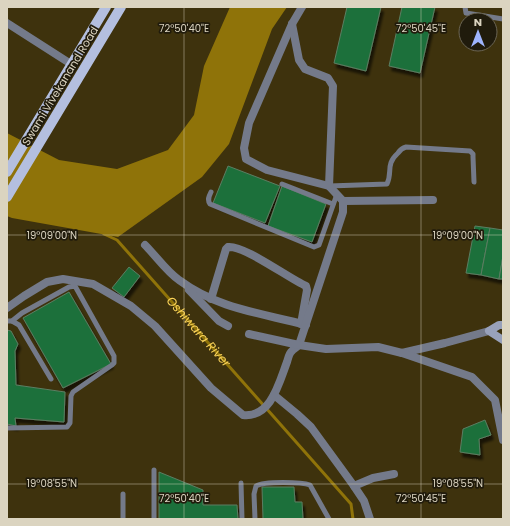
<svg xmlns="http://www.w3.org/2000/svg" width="510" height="526" font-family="Poppins,sans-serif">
  <defs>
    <filter id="shadow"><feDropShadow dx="2.5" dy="4.5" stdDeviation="1" flood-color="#0009"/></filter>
  </defs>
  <rect width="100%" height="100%" fill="#3e320d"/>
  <polygon fill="#8f7309" points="230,7 287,7 272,29 229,144 202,177 118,237 12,218 7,216 7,133 59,160 117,169 168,150 194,115 204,66"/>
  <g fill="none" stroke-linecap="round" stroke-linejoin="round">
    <path stroke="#8f7309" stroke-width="3" id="s1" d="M 104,234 L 117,240 L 351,504 L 353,519"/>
  </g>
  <g fill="#1f703b" stroke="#5b7d62" filter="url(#shadow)">
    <polygon points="347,7 381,7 366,71 334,63"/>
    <polygon points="402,7 435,7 420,73 389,66"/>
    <polygon points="228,166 280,186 265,223 213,203"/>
    <polygon points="282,186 326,204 312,242 268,226"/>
    <polygon points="475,226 490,228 481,275 466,273"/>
    <polygon points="490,228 503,230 503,256 499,279 481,275"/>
    <polygon points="503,256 503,279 499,279"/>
    <polygon points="129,267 140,276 124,297 112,288"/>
    <polygon points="69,292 111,364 63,388 23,318"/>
    <polygon points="7,330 11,331 18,344 15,351 16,385 65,392 64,422 15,418 16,426 7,424"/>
    <polygon points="485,420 491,435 479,439 480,455 460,452 463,429"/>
    <polygon points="159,472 203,490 203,505 237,505 238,519 159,519"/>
    <polygon points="262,487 294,487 295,502 302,502 303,519 263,519"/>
  </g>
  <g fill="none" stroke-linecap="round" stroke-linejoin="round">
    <g stroke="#747a8a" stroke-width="5">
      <polyline points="465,7 466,13 503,19"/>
      <polyline points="282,184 333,204"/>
      <path d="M 329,186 L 387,184 C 393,171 385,165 398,153 C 400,150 402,148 406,147 L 470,151 L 473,154 L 473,157 L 474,182"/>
      <path d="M 211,192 C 209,196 207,200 210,204 L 314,247 L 319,245 L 337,194"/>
      <polyline points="7,321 12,321 22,313 69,287 75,286 114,356 114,363 112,365 73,392 71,396 70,423 67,427 7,428"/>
      <polyline points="12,321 19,325 51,379"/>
      <polyline points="154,470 154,519"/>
      <polyline points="241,483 242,519"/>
      <polyline points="123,494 123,519"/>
      <path d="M 255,519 L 254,494 L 256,486 C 264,481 302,482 310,485 L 329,519"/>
    </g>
    <g stroke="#747a8a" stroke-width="8">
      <polyline points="7,23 71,64"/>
      <polyline points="292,24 299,60 305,69 328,78 333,86 329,186"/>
      <polyline points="343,201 433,200"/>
      <path d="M 145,245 C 156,256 167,272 179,280 C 218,309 261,313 306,325"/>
      <polyline points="189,290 219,321 228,326"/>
      <path d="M 211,299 L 226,249 L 228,247 C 244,245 288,278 306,286 L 307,290 L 301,324"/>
      <path d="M 7,308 L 24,296 L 47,282 L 63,279 L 93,284 L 131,306 L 155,326 L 211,388 L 243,415 C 271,418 279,383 287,362 C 288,359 289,353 292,351 C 293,349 297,347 299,345 L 343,212 L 343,201 L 329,186 L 267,170 L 246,159 L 244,148 L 249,123 L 292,24 L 302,7"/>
      <polyline points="249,334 299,345 326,349 378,347 402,353 445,343 489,331"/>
      <polyline points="402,353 472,377 495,400 503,440"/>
      <polyline points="274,395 297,414 311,427 354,486 364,501 370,519"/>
      <polyline points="354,486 373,478 394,474"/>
    </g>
    <polyline stroke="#98a1ba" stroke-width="8" points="503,325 499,325 489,331 503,340"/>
    <g stroke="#b4bfdf" stroke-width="10">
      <polyline points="7,172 106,7"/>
      <polyline points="7,197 121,7"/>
    </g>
  </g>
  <path fill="none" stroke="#dbd4c0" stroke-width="1" stroke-opacity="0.45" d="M 184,7 L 184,519M 421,7 L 421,519M 7,235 L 503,235M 7,484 L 503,484"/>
  <g text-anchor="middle" stroke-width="3.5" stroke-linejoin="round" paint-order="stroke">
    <g font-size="11" fill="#dbd4c0" stroke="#201b0c">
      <text transform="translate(60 86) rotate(-59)" y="4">Swami Vivekanand Road</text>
    </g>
    <g font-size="12" font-style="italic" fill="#fad35a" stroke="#201b0c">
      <text dy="4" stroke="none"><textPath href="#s1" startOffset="137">Oshiwara River</textPath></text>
    </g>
  </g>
  <g font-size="10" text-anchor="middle" fill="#dbd4c0" stroke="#201b0c" stroke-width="3.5" stroke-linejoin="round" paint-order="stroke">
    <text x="184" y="32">72°50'40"E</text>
    <text x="421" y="32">72°50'45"E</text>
    <text x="52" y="239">19°09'00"N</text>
    <text x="458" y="239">19°09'00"N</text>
    <text x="52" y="487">19°08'55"N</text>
    <text x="458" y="487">19°08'55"N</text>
    <text x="184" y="502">72°50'40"E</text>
    <text x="421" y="502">72°50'45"E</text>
  </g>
  <rect width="510" height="526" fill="none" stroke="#dbd4c0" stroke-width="16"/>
  <g transform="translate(478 32)"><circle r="19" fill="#201b0c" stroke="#6b6554"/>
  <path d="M0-3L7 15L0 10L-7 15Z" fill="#9eb4fd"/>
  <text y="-6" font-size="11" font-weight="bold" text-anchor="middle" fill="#dbd4c0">N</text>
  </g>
</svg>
